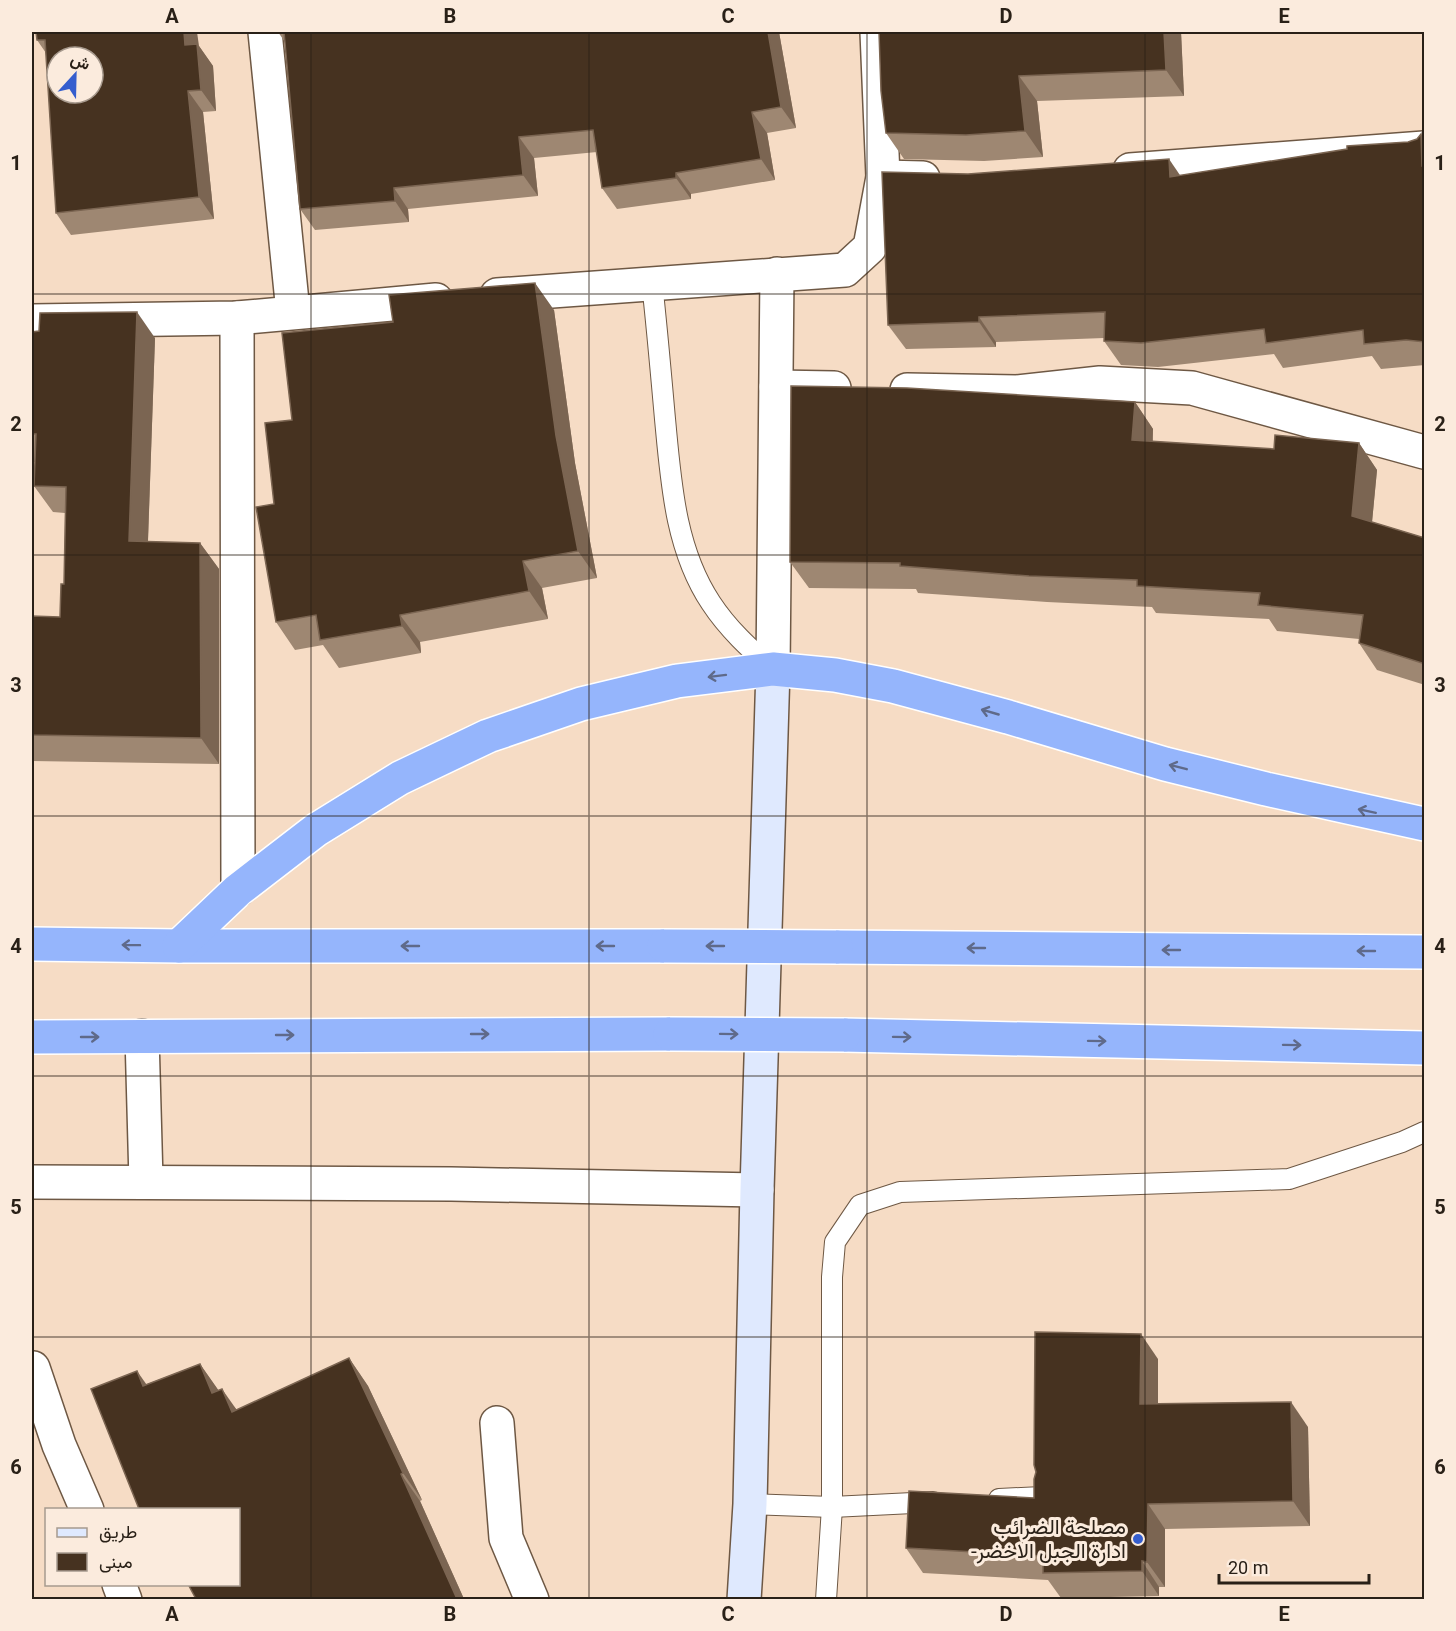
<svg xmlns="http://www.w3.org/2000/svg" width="1456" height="1631" font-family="Roboto,Vazirmatn,sans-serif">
  <rect width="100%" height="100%" fill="#f6dcc5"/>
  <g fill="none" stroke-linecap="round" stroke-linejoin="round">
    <g stroke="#6e5844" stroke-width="22">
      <g id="lane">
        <path d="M 652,283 C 657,328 661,374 665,419 C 671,482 675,549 711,603 C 728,629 750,649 773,669"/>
        <polyline points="999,1499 1042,1497"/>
        <polyline points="750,1504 832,1507 933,1502"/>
        <polyline points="826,1600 832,1507 832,1277 835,1242 860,1205 900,1192 1289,1179 1402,1142 1424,1132"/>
      </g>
    </g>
    <g stroke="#6e5844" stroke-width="36">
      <g id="street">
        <polyline points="265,32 293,312"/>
        <polyline points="877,32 883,177"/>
        <polyline points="1130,170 1424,148"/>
        <polyline points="497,295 845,270 870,247 883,177 923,178"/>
        <polyline points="237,318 238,890"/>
        <polyline points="32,321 237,318 436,300"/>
        <polyline points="776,387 834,388"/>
        <polyline points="907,390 1017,392 1100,383 1192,388 1424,452"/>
        <polyline points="773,669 777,274"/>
        <polyline points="142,1036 146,1181"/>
        <polyline points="32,1182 451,1184 757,1190"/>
        <polyline points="33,1368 59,1445 87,1510"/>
        <polyline points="497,1423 506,1538 532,1600"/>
        <polyline points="119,1584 125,1600"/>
      </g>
    </g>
    <g stroke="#6e5844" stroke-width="36">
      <polyline id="secondary" points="744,1600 750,1504 757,1190 773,669"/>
    </g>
    <g stroke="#fff" stroke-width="36">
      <g id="highway">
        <polyline points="32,944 179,946 664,946"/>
        <polyline points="179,946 238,890 316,830 400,778 488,736 581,704 677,681 773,669 835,675 893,686 1008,717 1165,764 1266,789 1424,824"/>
        <polyline points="836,947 1424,952"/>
        <polyline points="844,1035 1424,1048"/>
        <polyline points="32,1037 670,1034"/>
      </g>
    </g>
    <use href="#lane" stroke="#fff" stroke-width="20"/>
    <use href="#street" stroke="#fff" stroke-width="33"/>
    <use href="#secondary" stroke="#dfe9fe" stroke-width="33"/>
    <use href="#highway" stroke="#95b5fc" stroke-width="33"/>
    <g stroke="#fff" stroke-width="36" stroke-linecap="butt">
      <g id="highway-bridge">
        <polyline points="664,946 836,947"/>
        <polyline points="670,1034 844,1035"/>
      </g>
    </g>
    <use href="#highway-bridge" stroke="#95b5fc" stroke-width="33"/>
  </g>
  <g fill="#9e8772">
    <polygon points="36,32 199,46 213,66 216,111 203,112 214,219 71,235 56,213 46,53 37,40"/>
    <polygon points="278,32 779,32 796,128 767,133 775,180 691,194 691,199 617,209 602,188 597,152 534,158 538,196 408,209 409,222 315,230 300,209 285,42"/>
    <polygon points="879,32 1181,32 1184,96 1037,101 1043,157 984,161 904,159 886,133"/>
    <polygon points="1421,134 1425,139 1425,365 1381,369 1372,356 1283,368 1274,354 1158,367 1121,365 1104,341 1104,338 996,342 996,347 906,349 888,325 1180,176 1408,142 1417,139"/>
    <polygon points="554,310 575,463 597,578 542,588 548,619 420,642 421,653 339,668 323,645 295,650 276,622 292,420"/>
    <polygon points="32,332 155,338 148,542 200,543 219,569 219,764 32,761 32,616 60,617 64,584 65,513 53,512 34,486 35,462 32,462"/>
    <polygon points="1135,402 1153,429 1153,442 1274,449 1359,443 1377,470 1372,522 1425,538 1425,685 1377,670 1359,643 1359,639 1277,631 1269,619 1156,613 1152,607 1047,602 918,593 916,589 809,588 790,562"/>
    <polygon points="349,1358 368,1386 422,1500 420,1501 464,1599 196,1599 147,1384 200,1364 218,1390 237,1410"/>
    <polygon points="1158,1359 1158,1404 1308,1427 1310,1526 1165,1529 1165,1587 1159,1587 1159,1596 1061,1598 1048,1580 923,1573 906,1548 1034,1498"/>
  </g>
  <g fill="#7b6552">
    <polygon points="184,32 197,32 199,46 213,66 216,111 201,90 185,45"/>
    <polygon points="768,32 779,32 796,128 781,107"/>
    <polygon points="1164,32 1181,32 1184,96 1166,70"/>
    <polygon points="1019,76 1037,101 1043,157 1025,131"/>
    <polygon points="188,91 203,112 214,219 199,197"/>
    <polygon points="752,112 767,133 775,180 761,159"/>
    <polygon points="1421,134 1425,139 1425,170 1422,166"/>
    <polygon points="519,137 534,158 538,196 523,175"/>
    <polygon points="1169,159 1186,184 1170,177"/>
    <polygon points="676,173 691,194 691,199 676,178"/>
    <polygon points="394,188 408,209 409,222 395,201"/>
    <polygon points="535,283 554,310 575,463 597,578 578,551 556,436"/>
    <polygon points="137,312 155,338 147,567 129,541"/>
    <polygon points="979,317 996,342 996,347 979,322"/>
    <polygon points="1135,402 1153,429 1151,467 1132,440"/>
    <polygon points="1359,443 1377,470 1370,543 1352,516"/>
    <polygon points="200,543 219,569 219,764 201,738"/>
    <polygon points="523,561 542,588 548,619 529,591"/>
    <polygon points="400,615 420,642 421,653 402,626"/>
    <polygon points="1141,1334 1158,1359 1158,1429 1140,1404"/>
    <polygon points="349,1358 368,1386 422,1500 403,1473"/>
    <polygon points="200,1364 219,1391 212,1393"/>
    <polygon points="137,1371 156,1398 143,1386"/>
    <polygon points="222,1389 241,1416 232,1412"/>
    <polygon points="1291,1402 1308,1427 1310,1526 1293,1501"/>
    <polygon points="401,1474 420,1501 464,1599 457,1599"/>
    <polygon points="1148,1504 1165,1529 1165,1587 1147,1562"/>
    <polygon points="1142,1561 1159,1587 1159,1596 1142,1571"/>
  </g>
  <g fill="#463220" stroke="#7b6552" stroke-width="1.5" fill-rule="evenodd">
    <path d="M 36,32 L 184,32 L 185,45 L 197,44 L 201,90 L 188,91 L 199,197 L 56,213 L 45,40 L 37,40 ZM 57,57 L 93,57 L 93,93 L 57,93 Z"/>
    <polygon points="284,32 768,32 781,107 752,112 761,159 676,173 676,178 602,188 593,130 519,137 523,175 394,188 395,201 300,209"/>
    <polygon points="879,32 1164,32 1166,70 1019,76 1025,131 966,135 886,133 881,91"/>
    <polygon points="1421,134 1422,166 1425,166 1425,342 1406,340 1364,344 1363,330 1266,343 1264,329 1141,343 1104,341 1105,312 979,317 979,322 888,325 882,172 968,174 1169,159 1170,177 1347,149 1347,146 1408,142 1417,139"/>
    <polygon points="535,283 556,436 578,551 523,561 529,591 400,615 402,626 320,640 316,615 276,622 256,507 274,504 265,423 292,420 282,333 393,322 389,295"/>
    <polygon points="137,312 129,541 200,543 201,738 32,735 32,616 60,617 61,584 64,584 66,487 34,486 36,434 32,434 32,332 39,331 40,313"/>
    <polygon points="791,386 907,388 1135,402 1132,440 1274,449 1275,435 1359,443 1352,516 1425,538 1425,664 1359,643 1363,615 1258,605 1260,593 1137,586 1137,580 1029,576 900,566 900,563 790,562"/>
    <polygon points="1035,1332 1141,1334 1140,1404 1291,1402 1293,1501 1148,1504 1147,1562 1142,1561 1142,1571 1043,1573 1043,1556 906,1548 909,1491 1034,1498 1034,1479 1036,1472 1034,1465"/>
    <polygon points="349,1358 403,1473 401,1474 457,1599 196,1599 188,1584 238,1584 238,1509 139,1509 91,1389 137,1371 143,1386 200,1364 212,1393 222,1389 232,1412"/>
  </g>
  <defs><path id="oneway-shaft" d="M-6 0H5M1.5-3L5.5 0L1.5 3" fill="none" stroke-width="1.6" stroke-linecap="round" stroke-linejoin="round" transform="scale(1.5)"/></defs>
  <g stroke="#5f6a8a">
    <use href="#oneway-shaft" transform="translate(717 676) rotate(173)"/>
    <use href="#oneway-shaft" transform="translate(990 712) rotate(-164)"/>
    <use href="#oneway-shaft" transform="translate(1178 767) rotate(-166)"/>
    <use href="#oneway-shaft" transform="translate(1367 811) rotate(-168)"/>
    <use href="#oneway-shaft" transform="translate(131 945) rotate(-179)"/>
    <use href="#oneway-shaft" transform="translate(410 946) rotate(180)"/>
    <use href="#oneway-shaft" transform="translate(605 946) rotate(180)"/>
    <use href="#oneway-shaft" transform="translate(715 946) rotate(-180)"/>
    <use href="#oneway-shaft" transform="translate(976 948) rotate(-180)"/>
    <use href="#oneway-shaft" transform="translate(1171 950) rotate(-180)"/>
    <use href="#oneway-shaft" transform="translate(1366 951) rotate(-180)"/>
    <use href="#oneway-shaft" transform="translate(480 1034)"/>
    <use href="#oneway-shaft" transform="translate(729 1034) rotate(1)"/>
    <use href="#oneway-shaft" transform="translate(285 1035)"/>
    <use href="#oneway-shaft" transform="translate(90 1037)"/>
    <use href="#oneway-shaft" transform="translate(902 1037) rotate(1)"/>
    <use href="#oneway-shaft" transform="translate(1097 1041) rotate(1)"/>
    <use href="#oneway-shaft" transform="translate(1292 1045) rotate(1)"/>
  </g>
  <path fill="none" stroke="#292017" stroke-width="1.5" stroke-opacity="0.55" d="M 311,32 L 311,1600M 589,32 L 589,1600M 867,32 L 867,1600M 1145,32 L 1145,1600M 32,294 L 1424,294M 32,555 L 1424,555M 32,816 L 1424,816M 32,1076 L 1424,1076M 32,1337 L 1424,1337"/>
  <circle fill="#355ece" stroke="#fbebdd" stroke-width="2" cx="1138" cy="1539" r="6"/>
  <g text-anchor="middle" stroke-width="6" stroke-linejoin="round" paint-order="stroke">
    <g font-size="21" fill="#292017" stroke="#fbebdd" text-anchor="end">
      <text x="1126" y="1534">مصلحة الضرائب<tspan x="1126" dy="24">-ادارة الجبل الاخضر</tspan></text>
    </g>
  </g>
  <rect width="1456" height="1631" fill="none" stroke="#fbebdd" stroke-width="66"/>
  <rect x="45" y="1508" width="195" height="78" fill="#fbebdd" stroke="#a79a8e" stroke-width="1.5"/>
  <rect x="57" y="1528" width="30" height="9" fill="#dfe9fe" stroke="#a79a8e" stroke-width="1.5"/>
  <text x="99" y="1538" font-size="18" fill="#292017">طريق</text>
  <rect x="57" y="1553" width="30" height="18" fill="#463220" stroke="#a79a8e" stroke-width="1.5"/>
  <text x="99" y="1568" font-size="18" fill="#292017">مبنى</text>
  <g transform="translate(75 75) rotate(22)"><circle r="28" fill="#fbebdd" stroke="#a79a8e" stroke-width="1.5"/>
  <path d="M0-4.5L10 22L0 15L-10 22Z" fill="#355ece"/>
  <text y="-9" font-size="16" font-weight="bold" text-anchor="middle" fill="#292017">ش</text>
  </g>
  <path d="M1219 1574v9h150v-9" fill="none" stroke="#292017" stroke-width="3"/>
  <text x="1228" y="1574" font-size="18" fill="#292017" stroke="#fbebdd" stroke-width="4.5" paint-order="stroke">20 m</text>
  <rect x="33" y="33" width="1390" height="1565" fill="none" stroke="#292017" stroke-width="2"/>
  <g font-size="20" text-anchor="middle" font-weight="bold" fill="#292017">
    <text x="172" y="23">A</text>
    <text x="450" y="23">B</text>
    <text x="728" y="23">C</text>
    <text x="1006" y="23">D</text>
    <text x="1284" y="23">E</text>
    <text x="16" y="170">1</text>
    <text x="1440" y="170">1</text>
    <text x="16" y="431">2</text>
    <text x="1440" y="431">2</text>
    <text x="16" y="692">3</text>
    <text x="1440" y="692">3</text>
    <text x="16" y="953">4</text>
    <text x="1440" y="953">4</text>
    <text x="16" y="1214">5</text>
    <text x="1440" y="1214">5</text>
    <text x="16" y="1474">6</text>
    <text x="1440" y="1474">6</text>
    <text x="172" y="1621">A</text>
    <text x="450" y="1621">B</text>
    <text x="728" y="1621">C</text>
    <text x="1006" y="1621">D</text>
    <text x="1284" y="1621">E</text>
  </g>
</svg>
